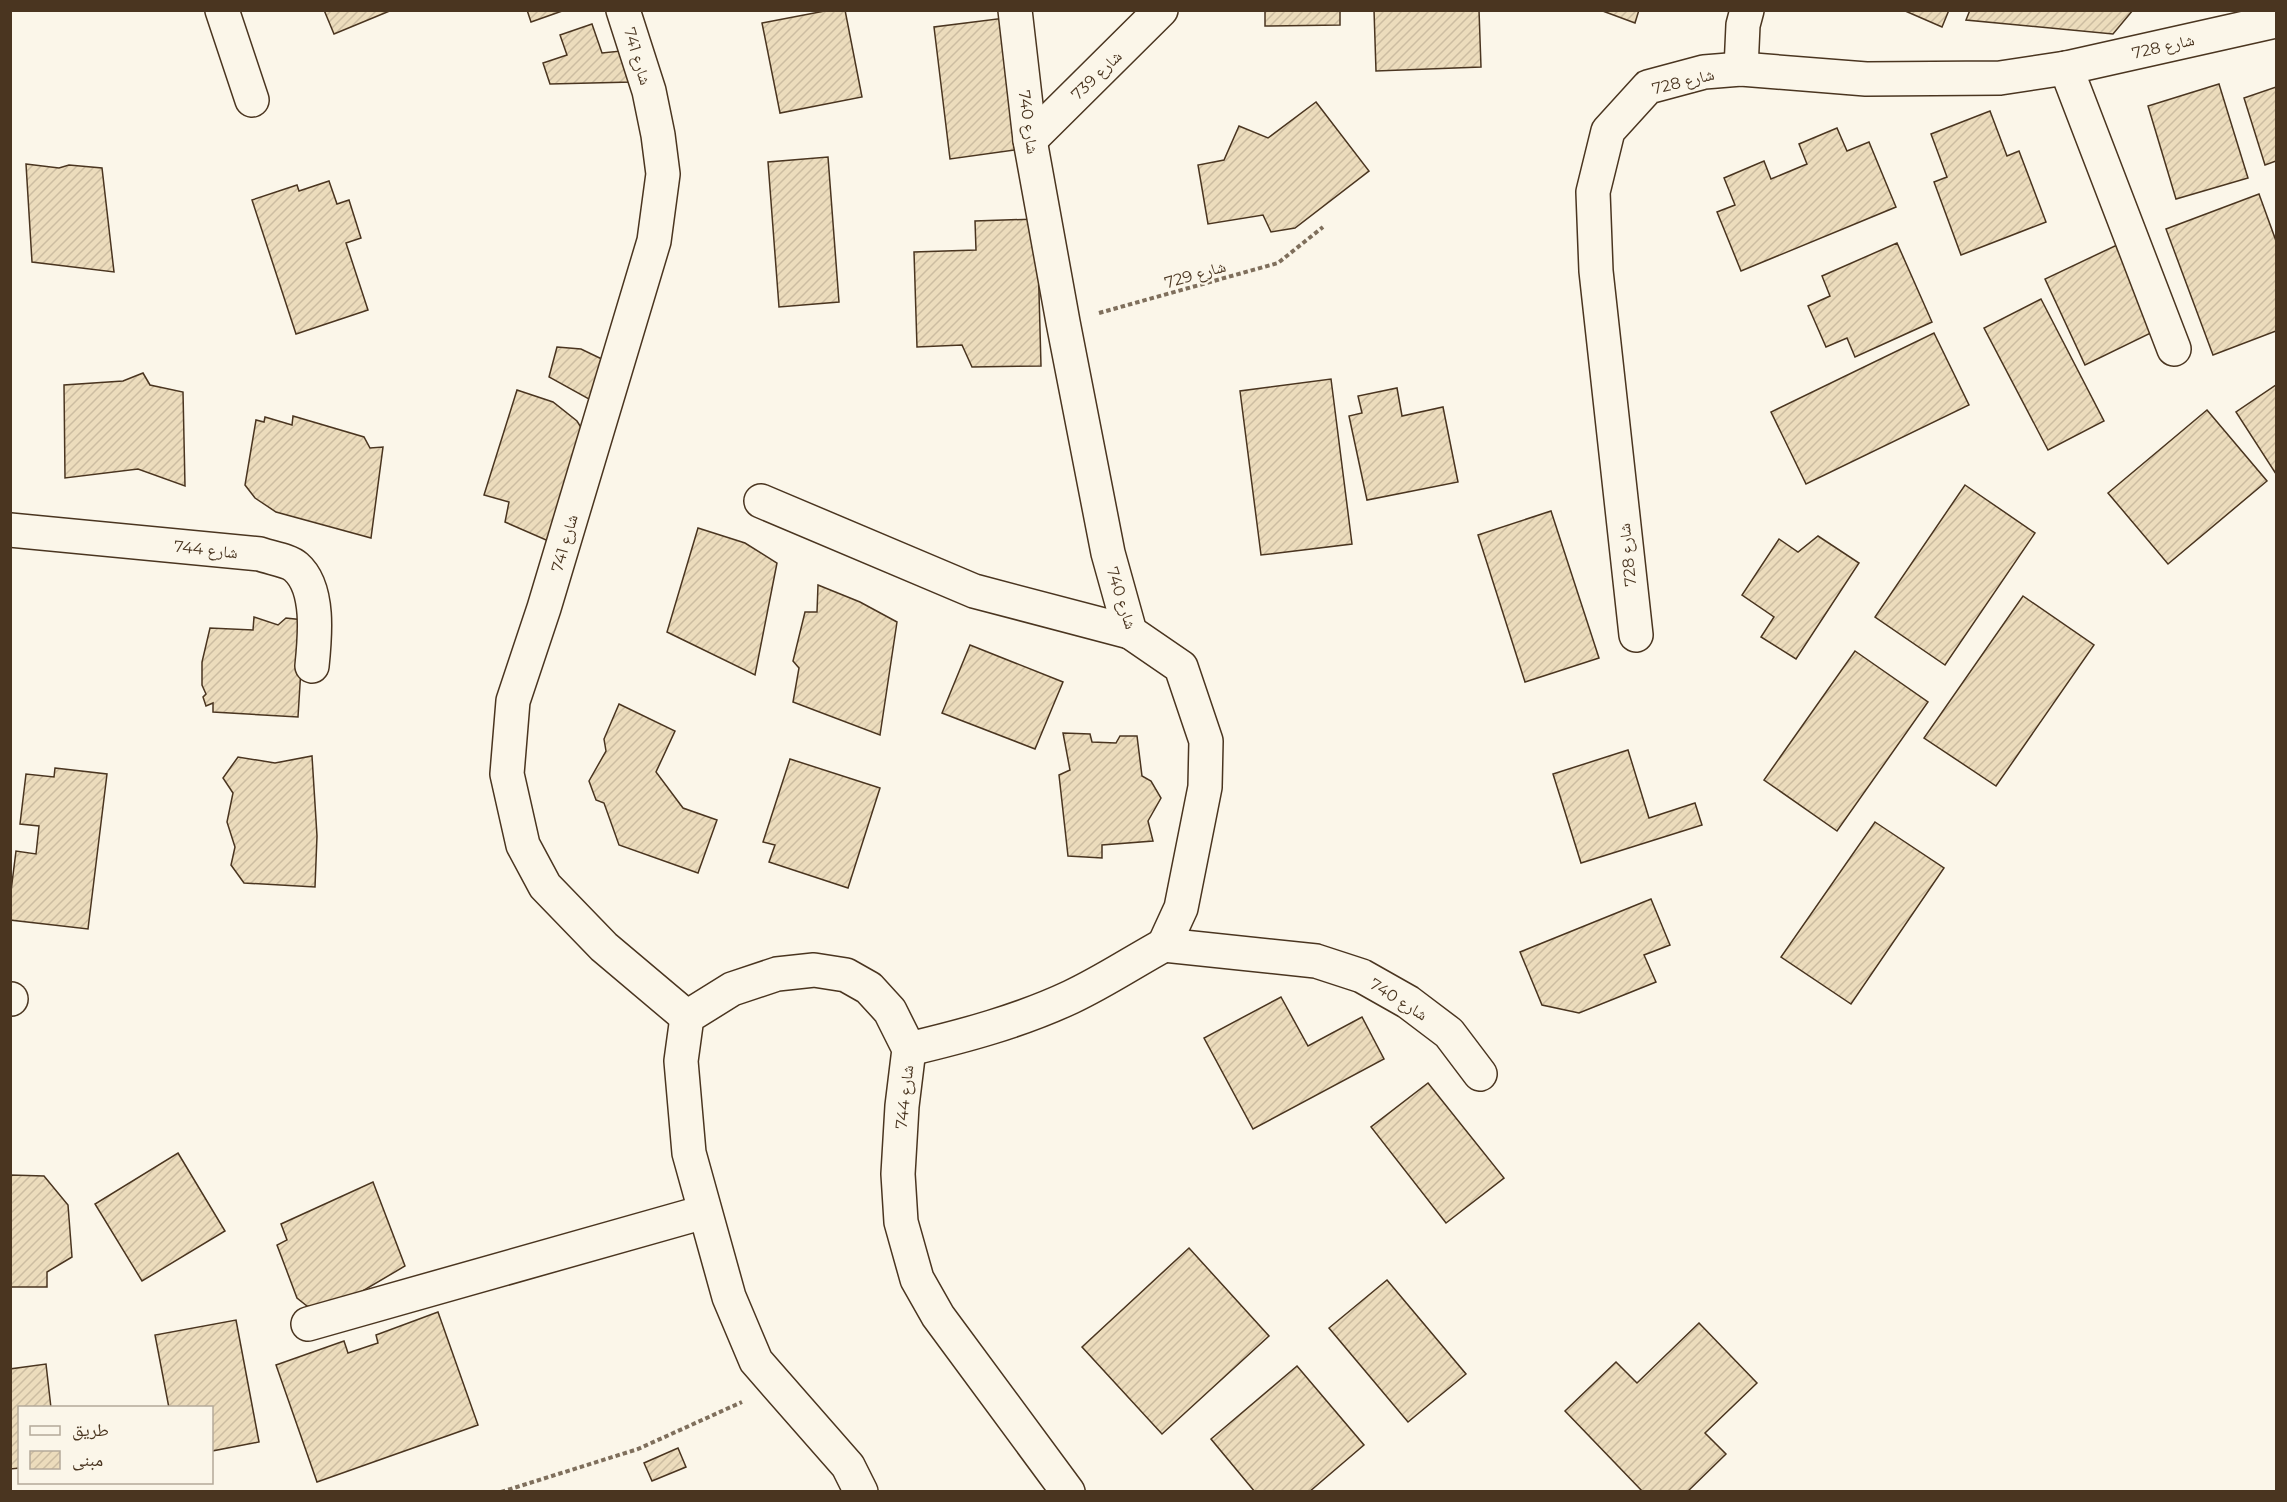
<svg xmlns="http://www.w3.org/2000/svg" width="2287" height="1502" font-family="Montserrat,'Noto Naskh Arabic',sans-serif">
  <defs>
    <pattern id="building-hatch" width="6" height="6" patternUnits="userSpaceOnUse" patternTransform="scale(1.5)"><rect width="6" height="6" fill="#ecdcbc"/><path d="M-1 1l2-2M0 6l6-6M5 7l2-2" fill="none" stroke="#ccbda1"/></pattern>
  </defs>
  <rect width="100%" height="100%" fill="#fbf6e9"/>
  <g fill="url(#building-hatch)" stroke="#4a3520" stroke-width="1.5">
    <polygon points="324,10 392,10 334,34"/>
    <polygon points="527,10 565,10 531,22"/>
    <polygon points="830,10 845,10 862,97 780,113 762,23"/>
    <polygon points="1265,10 1340,10 1340,25 1265,26"/>
    <polygon points="1374,10 1479,10 1481,67 1376,71"/>
    <polygon points="1600,10 1639,10 1635,23"/>
    <polygon points="1903,10 1949,10 1942,27"/>
    <polygon points="1970,10 2133,10 2113,34 1966,20"/>
    <polygon points="1005,18 1021,149 950,159 934,27"/>
    <polygon points="592,24 602,53 621,51 632,82 550,84 543,63 567,55 560,35"/>
    <polygon points="2219,84 2248,178 2176,199 2148,106"/>
    <polygon points="2276,87 2276,161 2265,165 2244,98"/>
    <polygon points="1316,102 1369,171 1295,228 1271,232 1263,215 1208,224 1198,165 1224,160 1239,126 1268,138"/>
    <polygon points="1990,111 2007,156 2019,151 2046,222 1961,255 1934,182 1947,177 1931,134"/>
    <polygon points="1837,128 1847,151 1869,142 1896,207 1741,271 1717,212 1735,205 1724,178 1764,161 1771,179 1807,164 1799,144"/>
    <polygon points="828,157 839,302 779,307 768,162"/>
    <polygon points="26,164 59,168 69,165 102,168 114,272 32,262"/>
    <polygon points="329,181 337,204 349,200 361,238 346,243 368,310 296,334 252,200 297,185 299,191"/>
    <polygon points="2259,194 2276,241 2276,331 2213,355 2166,229"/>
    <polygon points="1037,219 1041,366 972,367 962,345 917,347 914,252 976,250 975,221"/>
    <polygon points="1897,243 1932,322 1855,357 1847,338 1826,347 1808,306 1830,296 1822,276"/>
    <polygon points="2117,245 2157,330 2085,365 2045,279"/>
    <polygon points="2041,299 2104,421 2048,450 1984,328"/>
    <polygon points="1934,333 1969,405 1806,484 1771,412"/>
    <polygon points="557,347 581,349 608,362 596,403 549,377"/>
    <polygon points="143,373 150,385 183,392 185,486 138,469 65,478 64,385 123,381"/>
    <polygon points="1331,379 1352,544 1261,555 1240,391"/>
    <polygon points="2276,385 2276,474 2236,412"/>
    <polygon points="1397,388 1402,416 1443,407 1458,482 1367,500 1349,416 1362,413 1358,396"/>
    <polygon points="517,390 553,402 577,421 587,437 553,543 505,522 509,502 484,495"/>
    <polygon points="2207,410 2267,481 2168,564 2108,493"/>
    <polygon points="293,416 364,437 370,448 383,447 371,538 276,512 255,498 245,485 256,420 264,422 265,417 292,425"/>
    <polygon points="1965,485 2035,533 1945,665 1875,617"/>
    <polygon points="1551,511 1599,658 1525,682 1478,535"/>
    <polygon points="698,528 745,543 777,563 755,675 667,632"/>
    <polygon points="1818,536 1859,563 1796,659 1761,637 1774,617 1742,595 1779,539 1798,552"/>
    <polygon points="818,585 860,602 897,622 880,735 793,702 799,668 793,661 805,612 817,612"/>
    <polygon points="2023,596 2094,645 1996,786 1924,738"/>
    <polygon points="254,617 278,625 286,618 304,620 298,717 213,712 213,703 206,706 203,697 206,694 202,685 202,662 210,628 253,630"/>
    <polygon points="970,645 1063,682 1035,749 942,713"/>
    <polygon points="1855,651 1928,702 1837,831 1764,780"/>
    <polygon points="619,704 675,731 656,772 683,808 717,820 698,873 619,845 604,803 596,800 589,781 606,751 604,739"/>
    <polygon points="1063,733 1090,734 1092,742 1116,743 1120,736 1137,736 1142,776 1151,781 1161,798 1148,821 1153,841 1102,845 1102,858 1068,856 1059,775 1070,770"/>
    <polygon points="1628,750 1649,818 1695,803 1702,825 1581,863 1553,774"/>
    <polygon points="312,756 317,836 315,887 244,883 231,865 235,847 227,822 233,793 223,778 238,757 275,763"/>
    <polygon points="790,759 880,788 848,888 769,862 775,845 763,842"/>
    <polygon points="55,768 107,774 88,929 10,920 10,899 16,851 36,854 39,826 20,824 26,774 54,777"/>
    <polygon points="1875,822 1944,868 1851,1004 1781,957"/>
    <polygon points="1651,899 1670,945 1644,955 1656,982 1579,1013 1542,1005 1520,952"/>
    <polygon points="1281,997 1308,1046 1362,1017 1384,1059 1253,1129 1204,1038"/>
    <polygon points="1428,1083 1504,1178 1446,1223 1371,1127"/>
    <polygon points="178,1153 225,1231 142,1281 95,1204"/>
    <polygon points="10,1175 44,1176 68,1205 72,1257 47,1272 47,1287 10,1287"/>
    <polygon points="373,1182 405,1266 332,1309 307,1306 297,1298 277,1245 287,1240 281,1224"/>
    <polygon points="1189,1248 1269,1336 1162,1434 1082,1347"/>
    <polygon points="1387,1280 1466,1374 1408,1422 1329,1328"/>
    <polygon points="438,1312 478,1425 317,1482 276,1365 344,1341 348,1353 378,1343 376,1335"/>
    <polygon points="236,1320 259,1442 212,1451 212,1408 169,1408 155,1335"/>
    <polygon points="1699,1323 1757,1383 1705,1433 1726,1454 1687,1492 1643,1492 1565,1411 1616,1362 1637,1383"/>
    <polygon points="46,1364 51,1408 20,1408 20,1468 10,1469 10,1369"/>
    <polygon points="1297,1366 1364,1445 1309,1492 1255,1492 1211,1439"/>
    <polygon points="678,1448 686,1467 652,1481 644,1463"/>
  </g>
  <g fill="none" stroke-linecap="round" stroke-linejoin="round">
    <g stroke="#4a3520" stroke-width="36">
      <g id="street">
        <polyline points="222,10 252,100"/>
        <polyline points="623,10 649,91 658,135 663,174 654,241 544,608 513,701 507,774 523,845 545,886 604,947 687,1017"/>
        <polyline points="1015,10 1030,140 1063,322 1108,553 1130,632 1181,667 1206,741 1205,787 1181,908 1164,945 1316,961 1362,976 1408,1002 1449,1033 1480,1074"/>
        <polyline points="2066,68 2174,349"/>
        <polyline points="1741,69 1743,25 1747,10"/>
        <polyline points="1030,140 1161,10"/>
        <polyline points="761,501 974,591 1130,632"/>
        <path d="M 10,530 L 260,554 C 270,558 288,560 296,567 C 320,588 315,637 312,666"/>
        <polyline points="1636,635 1596,271 1593,192 1608,131 1648,87 1704,72 1741,69 1866,79 2000,78 2066,68 2276,21"/>
        <polyline points="10,999 11,999"/>
        <path d="M 909,1049 C 964,1036 1020,1021 1071,997 C 1103,982 1133,962 1164,945"/>
        <polyline points="308,1324 704,1212"/>
        <polyline points="861,1492 848,1466 756,1361 729,1297 689,1153 681,1061 687,1017 732,989 777,974 814,970 846,975 869,988 890,1011 909,1049 902,1106 898,1174 901,1222 917,1279 938,1316 1068,1492"/>
      </g>
    </g>
    <g stroke="#7f6f5c" stroke-width="4" stroke-dasharray="4.5 3" stroke-linecap="butt">
      <polyline points="1099,313 1278,263 1323,227"/>
      <polyline points="501,1492 638,1449 742,1402"/>
    </g>
    <use href="#street" stroke="#fbf6e9" stroke-width="33"/>
  </g>
  <g text-anchor="middle" stroke-width="4.5" stroke-linejoin="round" paint-order="stroke">
    <g font-size="16" fill="#4a3520" stroke="#fbf6e9">
      <text transform="translate(2163 46) rotate(-13)" y="6">شارع 728</text>
      <text transform="translate(638 56) rotate(73)" y="6">شارع 741</text>
      <text transform="translate(1096 75) rotate(-44)" y="6">شارع 739</text>
      <text transform="translate(1683 81) rotate(-14)" y="6">شارع 728</text>
      <text transform="translate(1029 122) rotate(82)" y="6">شارع 740</text>
      <text transform="translate(1195 274) rotate(-16)" y="6">شارع 729</text>
      <text transform="translate(564 543) rotate(-74)" y="6">شارع 741</text>
      <text transform="translate(206 549) rotate(6)" y="6">شارع 744</text>
      <text transform="translate(1627 555) rotate(-96)" y="6">شارع 728</text>
      <text transform="translate(1122 598) rotate(72)" y="6">شارع 740</text>
      <text transform="translate(1399 999) rotate(32)" y="6">شارع 740</text>
      <text transform="translate(904 1097) rotate(-84)" y="6">شارع 744</text>
    </g>
  </g>
  <rect width="2287" height="1502" fill="none" stroke="#4a3520" stroke-width="24"/>
  <rect x="18" y="1406" width="195" height="78" fill="#fbf6e9" stroke="#b4a999" stroke-width="1.5"/>
  <rect x="30" y="1426" width="30" height="9" fill="#fbf6e9" stroke="#b4a999" stroke-width="1.5"/>
  <text x="72" y="1436" font-size="18" fill="#4a3520">طريق</text>
  <rect x="30" y="1451" width="30" height="18" fill="url(#building-hatch)" stroke="#b4a999" stroke-width="1.5"/>
  <text x="72" y="1466" font-size="18" fill="#4a3520">مبنى</text>
</svg>
